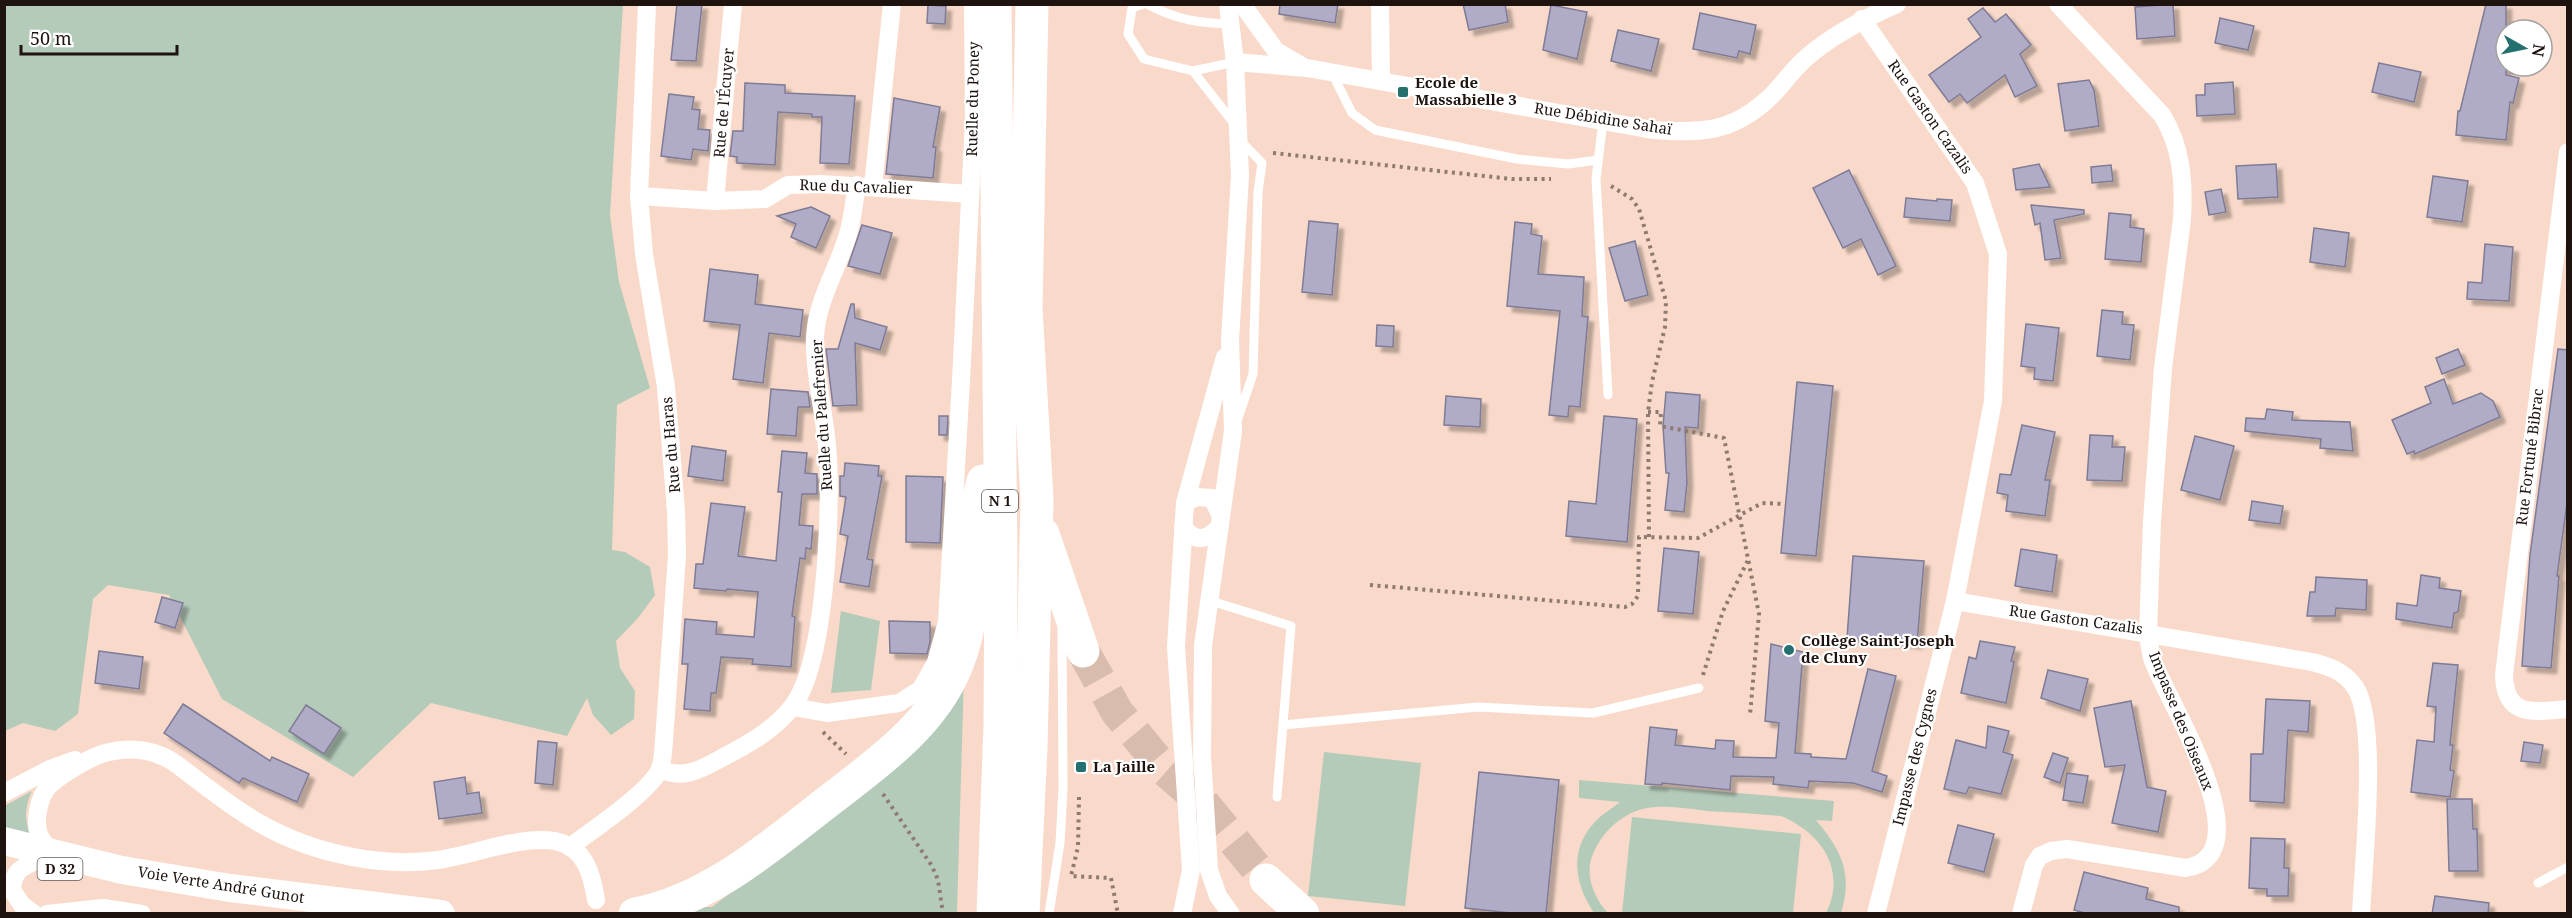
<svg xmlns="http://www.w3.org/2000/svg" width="2572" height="918" font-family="'Noto Serif',serif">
  <defs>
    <filter id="shadow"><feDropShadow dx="5.5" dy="5.5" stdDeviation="1.5" flood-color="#0004"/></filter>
  </defs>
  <rect width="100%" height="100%" fill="#f9daca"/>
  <g fill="#b4cbba">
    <polygon points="5,5 623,5 610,215 619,282 650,388 617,405 612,550 625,552 650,567 655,595 638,618 616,641 620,668 635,691 634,719 611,735 593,715 587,698 567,736 431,703 353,777 222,699 169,595 108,585 93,599 78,714 55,731 23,723 5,731"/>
    <polygon points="841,611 880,621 871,690 831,693"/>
    <polygon points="964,675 957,913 669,914 689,907 712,907 759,871"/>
    <polygon points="1324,752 1421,763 1405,906 1308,896"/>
    <path d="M 1579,780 L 1834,801 L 1832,821 L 1816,820 C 1842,851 1853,874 1841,913 L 1826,913 C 1847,871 1822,833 1781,816 C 1757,814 1732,812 1707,811 C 1691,809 1673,806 1656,807 C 1628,808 1603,829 1593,854 C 1584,874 1594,898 1608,913 L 1594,913 C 1572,880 1569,844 1601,816 C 1607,811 1614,807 1620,802 L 1579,798 Z"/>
    <path d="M 32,791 C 24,808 24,822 32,839 L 5,833 L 4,806 Z"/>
    <polygon points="1632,817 1801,834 1793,913 1622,913"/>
  </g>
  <g fill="#b0acc8" stroke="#7f7b95" stroke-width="1.5" filter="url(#shadow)">
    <polygon points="677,4 702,4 696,61 671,60"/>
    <polygon points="1280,4 1338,4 1335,23 1279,14"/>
    <polygon points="1463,4 1505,4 1508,22 1469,30"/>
    <polygon points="2173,4 2175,36 2137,39 2135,7"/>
    <polygon points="2486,4 2506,4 2506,75 2519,78 2513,103 2510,102 2506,140 2456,135 2458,111 2460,111"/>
    <polygon points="928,5 946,6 945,24 927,23"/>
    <polygon points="1551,5 1587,12 1577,59 1543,50"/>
    <polygon points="1983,8 1995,22 2006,14 2031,45 2020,54 2037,86 2015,97 2005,75 1967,103 1960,94 1949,102 1929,75 1981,37 1968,19"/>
    <polygon points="1700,13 1756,25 1750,54 1739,51 1737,58 1693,49"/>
    <polygon points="2220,18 2254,26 2248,50 2215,43"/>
    <polygon points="1618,30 1659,39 1651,71 1611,61"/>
    <polygon points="2379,63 2421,72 2414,102 2372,92"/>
    <polygon points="2089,80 2094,90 2099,126 2065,131 2058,84"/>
    <polygon points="2233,82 2235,114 2197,116 2196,95 2205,95 2205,84"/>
    <polygon points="745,83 785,85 785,93 855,96 849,164 820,163 822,117 812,117 812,114 778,112 775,165 737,163 737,157 730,156 733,131 743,131"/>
    <polygon points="669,94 694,97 692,109 700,110 698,129 710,130 708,151 693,149 691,160 661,156"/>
    <polygon points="894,98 940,107 933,147 936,147 933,178 886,174"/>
    <polygon points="2039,164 2050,187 2016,190 2013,169"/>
    <polygon points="2276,164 2278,197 2238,199 2236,166"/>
    <polygon points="2111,165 2113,181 2092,183 2091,167"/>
    <polygon points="1849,170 1896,266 1878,275 1861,239 1843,248 1813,188"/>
    <polygon points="2433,176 2468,181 2462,222 2427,217"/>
    <polygon points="2221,189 2226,212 2209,215 2205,192"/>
    <polygon points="1906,198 1937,201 1937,199 1952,200 1950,221 1904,217"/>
    <polygon points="2031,205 2084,210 2084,214 2054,220 2061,258 2045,260 2040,223 2035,225"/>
    <polygon points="811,207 830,216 816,248 791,237 796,224 777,216"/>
    <polygon points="2109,213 2131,215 2130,227 2144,229 2141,262 2105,259"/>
    <polygon points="1309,221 1338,224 1332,295 1302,292"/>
    <polygon points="1515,222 1532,224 1531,234 1542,236 1538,274 1584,277 1582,316 1588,317 1580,407 1569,406 1568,417 1549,415 1560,311 1507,306"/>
    <polygon points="862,225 892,233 880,274 848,266"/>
    <polygon points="2314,228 2349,233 2345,267 2310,262"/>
    <polygon points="1635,241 1648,295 1625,301 1609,248"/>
    <polygon points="2485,244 2513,247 2509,301 2467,299 2468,282 2482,283"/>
    <polygon points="710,269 758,275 755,304 803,310 800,337 769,333 763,383 733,379 740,325 704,321"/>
    <polygon points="851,304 854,304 855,318 887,327 880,350 855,343 857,405 833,406 826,349 838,349"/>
    <polygon points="2102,310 2123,312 2122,324 2134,325 2130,360 2097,356"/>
    <polygon points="2026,324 2059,328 2053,381 2034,379 2035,368 2021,366"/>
    <polygon points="1377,325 1394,326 1393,347 1376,346"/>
    <polygon points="2458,349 2465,365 2442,374 2436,358"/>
    <polygon points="2558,349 2568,350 2568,496 2557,576 2559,576 2551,668 2522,666 2530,555"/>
    <polygon points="2444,379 2453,404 2481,393 2493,401 2500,417 2415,454 2414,451 2407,454 2392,420 2431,403 2425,387"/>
    <polygon points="1797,382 1833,386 1816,556 1781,553"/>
    <polygon points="771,389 808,392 810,407 798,407 796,436 767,434"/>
    <polygon points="1666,392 1700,395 1698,428 1685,427 1687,483 1684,512 1665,510 1669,473 1666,473 1663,426"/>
    <polygon points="1446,396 1481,399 1480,427 1444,425"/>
    <polygon points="2267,409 2293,412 2292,420 2350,422 2353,451 2320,448 2321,439 2245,431 2246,418 2265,419"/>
    <polygon points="939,416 948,416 947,435 939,435"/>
    <polygon points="1604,416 1637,419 1627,542 1566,536 1569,501 1596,504"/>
    <polygon points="2022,425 2055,432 2045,480 2050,480 2045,516 2006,511 2008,495 1997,493 2000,474 2011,475"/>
    <polygon points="2090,435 2113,436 2112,447 2125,447 2122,481 2087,480"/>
    <polygon points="2195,436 2234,446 2220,500 2181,490"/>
    <polygon points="692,446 726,451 723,481 688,476"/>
    <polygon points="782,451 807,453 805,473 817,474 817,494 802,494 799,525 813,526 811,549 806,548 805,559 800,558 792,616 795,617 791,667 752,664 753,659 721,657 716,693 711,693 710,711 684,709 688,664 682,664 685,619 717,622 716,634 754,637 758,592 727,589 726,591 694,588 696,564 703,564 711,503 745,507 738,556 776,561 782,492 778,492"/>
    <polygon points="845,463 879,466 878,476 882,476 867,559 873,560 869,587 840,582 848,536 840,534 846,497 840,496 840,476 844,476"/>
    <polygon points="906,476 943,477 940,543 906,542"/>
    <polygon points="2252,501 2283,506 2280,524 2249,520"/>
    <polygon points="1664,548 1699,552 1693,614 1658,611"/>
    <polygon points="2021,549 2057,555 2052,592 2015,586"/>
    <polygon points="1853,556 1924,561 1917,643 1847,638"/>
    <polygon points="2421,575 2440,578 2439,588 2461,591 2458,612 2454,613 2452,628 2396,619 2397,603 2417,606"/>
    <polygon points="2316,577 2367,580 2366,610 2336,608 2335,616 2307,616 2310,592 2315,592"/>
    <polygon points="162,597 183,603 175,628 155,622"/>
    <polygon points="889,621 930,622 930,642 927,654 890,653"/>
    <polygon points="1980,641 2015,647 2011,661 2014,662 2006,703 1961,693 1969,657 1976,659"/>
    <polygon points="1771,644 1803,652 1795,753 1811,754 1811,757 1846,759 1868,669 1896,676 1872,771 1887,776 1882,792 1853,783 1809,781 1808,788 1773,784 1774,777 1731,776 1730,790 1662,783 1662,785 1645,784 1650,727 1677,730 1675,745 1715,749 1716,740 1734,741 1733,757 1776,758 1779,723 1765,721"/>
    <polygon points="99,651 143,657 139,689 95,683"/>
    <polygon points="2433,663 2458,665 2450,745 2453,745 2450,770 2454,771 2450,797 2411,792 2417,740 2434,742 2436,707 2427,706"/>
    <polygon points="2048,670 2088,679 2080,711 2041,698"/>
    <polygon points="2266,699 2310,701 2308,732 2288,730 2284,803 2250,801 2251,754 2263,754"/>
    <polygon points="2131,701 2147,787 2166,791 2158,832 2112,823 2125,765 2105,767 2094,708"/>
    <polygon points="183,704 270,761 272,757 309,774 297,802 243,778 239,783 164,733"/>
    <polygon points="306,705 341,728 324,754 289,731"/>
    <polygon points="1988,726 2009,731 2003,752 2013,755 2001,794 1969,787 1966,794 1944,789 1956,740 1986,748"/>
    <polygon points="538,741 557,743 553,785 535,783"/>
    <polygon points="2524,742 2543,745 2540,763 2521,761"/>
    <polygon points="2053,753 2068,758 2060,783 2044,777"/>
    <polygon points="1479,772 1559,780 1546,914 1520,914 1465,908"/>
    <polygon points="2067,773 2088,776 2083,803 2063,800"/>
    <polygon points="465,777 467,794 479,792 482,813 439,819 434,782"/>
    <polygon points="2447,799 2472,799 2473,829 2477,829 2478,871 2449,871"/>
    <polygon points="1958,825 1994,834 1984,872 1948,863"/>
    <polygon points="2251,838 2285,839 2284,868 2289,868 2288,896 2267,896 2267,889 2249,888"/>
    <polygon points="2084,872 2148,888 2146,899 2179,907 2179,914 2088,914 2074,910"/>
    <polygon points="2435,896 2489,903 2488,914 2432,914"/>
  </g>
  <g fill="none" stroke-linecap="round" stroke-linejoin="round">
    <polyline stroke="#d8bcae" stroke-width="33" stroke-dasharray="33 16" stroke-linecap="butt" points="1083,651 1117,712 1166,771 1203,803 1266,880"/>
    <g stroke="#8f7a6f" stroke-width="4" stroke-dasharray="3 4.5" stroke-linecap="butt">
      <polyline points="1273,153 1512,179 1551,179"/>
      <polyline points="1611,186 1632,199 1639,209 1666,301 1665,327 1652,382 1648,412 1649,538"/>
      <polyline points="1648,412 1661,412 1660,426 1724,438 1759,614 1750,715"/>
      <polyline points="1370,585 1625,607 1632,604 1638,596 1639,537 1698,538 1762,503 1786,504"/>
      <polyline points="1703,675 1723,611 1748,560"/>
      <polyline points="823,732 846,754"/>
      <polyline points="883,794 932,866 938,880 943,914"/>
      <polyline points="1079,797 1078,847 1071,876 1111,878 1118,914"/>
    </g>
    <g stroke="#fff" stroke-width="9">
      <polyline points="1143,4 1132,8 1128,34 1144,59 1193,71 1235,62"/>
      <path d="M 1147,4 C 1177,20 1198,23 1232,24"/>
      <polyline points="1193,71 1236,126"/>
      <polyline points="1332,73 1352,113 1375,130 1517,159 1568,164 1598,160"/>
      <polyline points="1603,121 1596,179 1608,395"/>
      <polyline points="1238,418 1253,374 1258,192 1262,163 1240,140"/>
      <polyline points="1211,601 1291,626 1277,797"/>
      <polyline points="1283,725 1478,707 1593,713 1699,688"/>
      <polyline points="2538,883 2568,867"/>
      <polyline points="1049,914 1060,843 1063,788 1062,629"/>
    </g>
    <g stroke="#fff" stroke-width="18">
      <polyline points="1228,4 1235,62 1240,176 1230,340 1233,431 1203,646 1202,756 1209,870 1218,896 1231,914"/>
      <polyline points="1242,4 1276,51 1302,66"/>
      <polyline points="1380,4 1381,81"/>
      <path d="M 1862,19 L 1975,183 L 1998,254 L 1993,401 L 1955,601 L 2148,634 L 2152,521 L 2163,368 L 2182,219 C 2184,182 2182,147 2162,115 L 2058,4"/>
      <path d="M 1235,62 L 1307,68 L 1653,130 C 1701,133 1731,133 1768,99 C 1782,86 1792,70 1806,58 C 1832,35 1865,18 1897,4"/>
      <path d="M 2568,152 L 2504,675 C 2505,718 2534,712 2568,709"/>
      <polyline points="873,186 892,4"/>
      <polyline points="639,196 715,201 765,199 788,185 821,184 970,194"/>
      <polyline points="715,201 733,4"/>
      <polyline points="1185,503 1196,497 1212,498 1221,516"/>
      <path d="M 1183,526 C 1195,544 1207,540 1220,526"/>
      <polyline points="793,707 827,713 899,703 921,689 936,662 947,622 961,381 974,120 973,4"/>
      <path d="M 660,769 C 686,782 708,765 731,753 C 754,741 775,728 792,707 C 826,664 831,514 828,459 C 826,418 814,377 815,337 C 817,299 838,269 848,234 C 853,218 854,201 857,185"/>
      <polyline points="4,793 50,769 75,760"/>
      <path d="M 570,847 C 592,830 650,792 660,769 C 663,760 663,750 664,741 L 677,555 L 676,511 L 666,387 L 644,254 L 639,196 L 647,4"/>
      <path d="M 53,852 C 48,847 41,841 39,834 C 34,821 39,796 49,786 C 61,774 93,755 109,752 C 131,747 153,750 172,761 C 201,782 230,807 261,824 C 312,853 380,868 438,860 C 473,855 521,835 555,841 C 585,847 592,874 596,900"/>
      <path d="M 33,862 C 19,869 13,873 12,890 L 22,905 L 34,914"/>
      <polyline points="47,914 103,908 142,914"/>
      <polyline points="1182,914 1191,870 1176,647 1185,503 1225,357"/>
      <polyline points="1876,914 1955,601"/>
      <path d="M 2021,914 L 2034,865 L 2040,856 L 2051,851 L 2067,849 L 2186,868 C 2266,854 2167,700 2153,661 C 2150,652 2149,643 2148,634 L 2312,662 C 2329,666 2345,672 2355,687 C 2379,723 2363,866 2361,914"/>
    </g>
    <polyline stroke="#fff" stroke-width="28" points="4,841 122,870 230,888 441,914"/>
    <g stroke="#fff" stroke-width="33">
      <polyline points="1043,534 1083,651"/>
      <polyline points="1266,880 1303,914"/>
      <path d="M 635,914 C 706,901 766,850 822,806 C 872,767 931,728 956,667 C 978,615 975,552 979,497 L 983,481"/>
      <polyline points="993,914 1000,726 1001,559 995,4"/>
      <polyline points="1023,914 1031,747 1037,500 1026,308 1032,4"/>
    </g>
  </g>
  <g fill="#246f6f" stroke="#fff" stroke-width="2">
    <rect x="1397" y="86" width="12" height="12" rx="3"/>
    <circle cx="1789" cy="650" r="6"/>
    <rect x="1075" y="761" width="12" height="12" rx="3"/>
  </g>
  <g text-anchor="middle" stroke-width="4.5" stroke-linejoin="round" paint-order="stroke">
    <g fill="#fff" stroke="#625a56" stroke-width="1.5">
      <rect x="982" y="490" width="36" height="22" rx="4.5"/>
      <rect x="37.5" y="858" width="45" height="22" rx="4.5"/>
    </g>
    <g font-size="14" font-weight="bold" fill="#1e130e">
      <text x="1000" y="506">N 1</text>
      <text x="60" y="874">D 32</text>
    </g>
    <g font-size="15" font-weight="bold" fill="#1e130e" stroke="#fff" text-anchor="start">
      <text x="1415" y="88">Ecole de<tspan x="1415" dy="17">Massabielle 3</tspan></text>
      <text x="1801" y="646">Collège Saint-Joseph<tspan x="1801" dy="17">de Cluny</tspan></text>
      <text x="1093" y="772">La Jaille</text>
    </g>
    <g font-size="15" fill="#1e130e" stroke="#fff">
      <text transform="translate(973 99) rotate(-89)" y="5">Ruelle du Poney</text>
      <text transform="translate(724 103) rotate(-85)" y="5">Rue de l'Écuyer</text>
      <text transform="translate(1930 117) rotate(55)" y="5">Rue Gaston Cazalis</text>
      <text transform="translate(1603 119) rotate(9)" y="5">Rue Débidine Sahaï</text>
      <text transform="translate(856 187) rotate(2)" y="5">Rue du Cavalier</text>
      <text transform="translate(822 415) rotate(-94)" y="5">Ruelle du Palefrenier</text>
      <text transform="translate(671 445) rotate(-95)" y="5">Rue du Haras</text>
      <text transform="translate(2530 457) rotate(-83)" y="5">Rue Fortuné Bibrac</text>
      <text transform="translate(2076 620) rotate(8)" y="5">Rue Gaston Cazalis</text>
      <text transform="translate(2181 721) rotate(68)" y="5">Impasse des Oiseaux</text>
      <text transform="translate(1915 757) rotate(-76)" y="5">Impasse des Cygnes</text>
      <text transform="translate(221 885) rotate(9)" y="5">Voie Verte André Gunot</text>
    </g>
  </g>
  <rect width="2572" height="918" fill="none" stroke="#1e130e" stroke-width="12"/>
  <g transform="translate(2524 48) rotate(99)"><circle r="28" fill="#ffffff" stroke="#a5a19f" stroke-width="1.5"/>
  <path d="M0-4.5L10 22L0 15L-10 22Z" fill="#246f6f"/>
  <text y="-9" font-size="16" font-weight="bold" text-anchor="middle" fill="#1e130e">N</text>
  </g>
  <path d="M21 45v9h156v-9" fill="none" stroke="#1e130e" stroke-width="3"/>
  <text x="30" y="45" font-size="18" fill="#1e130e" stroke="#ffffff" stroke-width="4.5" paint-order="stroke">50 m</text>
</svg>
